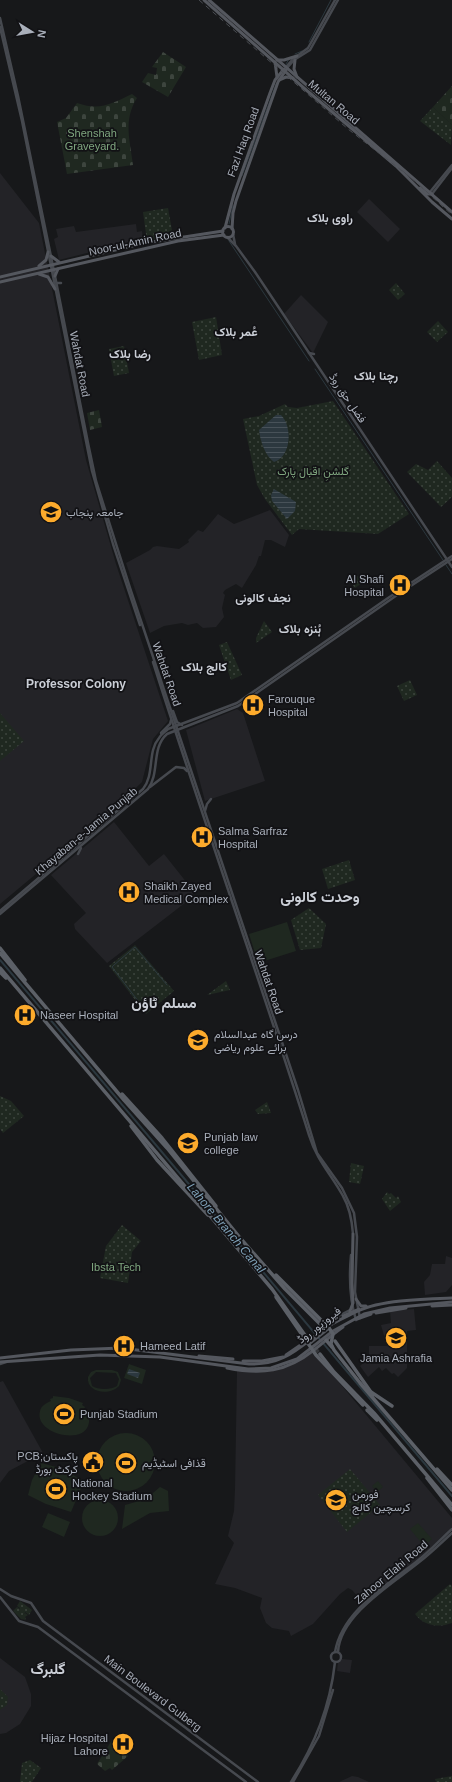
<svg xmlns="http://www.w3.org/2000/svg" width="452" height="1782" font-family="Helvetica,Vazirmatn,sans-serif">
  <defs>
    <pattern id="grass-dots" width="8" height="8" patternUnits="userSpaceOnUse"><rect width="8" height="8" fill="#1f2820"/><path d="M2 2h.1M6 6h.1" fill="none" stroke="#3d453e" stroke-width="1.8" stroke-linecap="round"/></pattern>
    <pattern id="cemetery-stones" width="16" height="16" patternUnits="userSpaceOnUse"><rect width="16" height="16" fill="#1f2820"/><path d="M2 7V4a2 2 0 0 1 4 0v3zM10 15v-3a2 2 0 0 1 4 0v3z" fill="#3d453e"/></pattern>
    <pattern id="water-rules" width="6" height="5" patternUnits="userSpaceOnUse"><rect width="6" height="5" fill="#2c383f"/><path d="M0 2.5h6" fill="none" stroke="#485259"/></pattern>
  </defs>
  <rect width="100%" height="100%" fill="#17181a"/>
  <g fill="#232327">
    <polygon points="0,173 39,223 86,460 116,564 168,721 153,739 142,782 115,808 0,904"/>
    <polygon points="369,199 400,229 388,242 357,212"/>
    <polygon points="136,224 137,232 142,231 143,239 59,260 54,239 58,237 56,229 74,226 76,232"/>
    <polygon points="301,295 328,322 313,353 284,314"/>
    <polygon points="270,510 289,535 285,547 271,540 265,540 261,556 259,556 256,565 242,588 236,584 225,590 223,593 225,595 222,608 224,617 216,627 203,628 197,623 188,625 182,623 164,626 150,633 126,563 150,550 153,547 157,546 179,549 189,542 188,540 198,530 203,532 218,514 234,524"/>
    <polygon points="237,709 243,713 265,781 205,801 186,730"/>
    <polygon points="114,822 149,866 164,854 191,888 194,896 107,963 75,929 74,924 86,913 51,875"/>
    <polygon points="446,1256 452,1258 452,1285 446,1292 425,1295 424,1282 430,1275 432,1264 445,1264"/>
    <polygon points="414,1309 416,1330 407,1331 407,1368 398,1377 394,1373 392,1374 386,1368 382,1371 379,1367 368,1377 360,1366 369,1358 369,1346 387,1346 381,1325 391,1323 390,1311"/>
    <polygon points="313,1351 452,1518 452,1529 365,1605 352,1590 348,1588 340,1594 313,1624 291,1636 289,1631 272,1628 266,1623 260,1608 262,1598 235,1588 215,1584 234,1543 228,1536 234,1511 235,1489 237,1371 283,1368"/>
    <polygon points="3,1381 43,1453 9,1471 0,1483 0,1382"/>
    <polygon points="0,1658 25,1677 31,1694 31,1706 20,1724 6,1733 0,1734"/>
    <polygon points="342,1659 352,1660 350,1673 337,1671 338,1662"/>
    <polygon points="352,1776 358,1777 369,1782 339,1782"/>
  </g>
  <g fill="url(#grass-dots)">
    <polygon points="433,107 452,125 451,145 420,121"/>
    <polygon points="168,208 173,236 147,241 143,212"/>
    <polygon points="396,283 405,294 398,300 389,290"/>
    <polygon points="216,317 222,355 199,360 192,322"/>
    <polygon points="438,321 448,332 437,342 427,332"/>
    <polygon points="124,346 129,373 114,376 109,349"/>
    <polygon points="333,401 409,514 378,534 299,529 292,535 265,499 257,485 243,419 259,416 285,404 288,407 297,408"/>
    <polygon points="437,461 452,478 452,497 441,507 407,472 416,464 428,470"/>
    <polygon points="361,574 365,581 355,588 350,581"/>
    <polygon points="264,621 272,632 256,643 256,638"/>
    <polygon points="227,642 242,675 231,680 219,645"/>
    <polygon points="410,680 417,695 404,701 397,686"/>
    <polygon points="0,713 24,741 0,761"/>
    <polygon points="349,860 355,880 328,889 322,869"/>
    <polygon points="309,908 326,924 321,948 300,950 291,920"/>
    <polygon points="135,945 174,991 146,1014 109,966"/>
    <polygon points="226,981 230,990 207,995"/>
    <polygon points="0,1096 11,1101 24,1116 3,1133 0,1129"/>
    <polygon points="267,1102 271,1113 258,1114 255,1110"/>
    <polygon points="351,1163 364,1166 360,1184 349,1182"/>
    <polygon points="387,1192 389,1194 391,1193 396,1198 398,1196 401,1202 390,1211 382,1199"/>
    <polygon points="122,1225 141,1241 132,1252 128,1283 100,1278 106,1246"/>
    <polygon points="350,1469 380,1505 347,1532 318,1495"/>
    <path d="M 450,1584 L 452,1586 L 452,1623 C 438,1628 424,1626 415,1614 Z"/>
    <polygon points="20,1601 32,1610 29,1615 25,1612 27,1610 23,1615 18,1611 23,1615 25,1613 28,1615 25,1617 26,1620 21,1619 13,1611 17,1607 20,1609 20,1608 17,1606"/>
    <polygon points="0,1689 8,1697 7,1705 0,1710"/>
    <polygon points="30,1760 41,1768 32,1782 20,1782 22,1763"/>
    <polygon points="452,1776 452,1782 436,1782 435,1779"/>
  </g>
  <g fill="url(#cemetery-stones)">
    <polygon points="163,52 186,67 168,97 142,82 148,73 156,75 157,68 152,67"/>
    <polygon points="452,86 452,125 433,107"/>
    <path d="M 132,94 L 137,98 C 123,120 130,140 133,165 L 67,174 L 57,122 L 66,118 L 77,103 C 100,111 111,104 132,94 Z"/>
    <polygon points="99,410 102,427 90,430 87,413"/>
    <polygon points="112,1740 128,1756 112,1770 110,1768 105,1771 97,1764"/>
  </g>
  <g fill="#1f2820" fill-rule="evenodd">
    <polygon points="287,922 296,951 258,963 249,934"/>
    <polygon points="129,1364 146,1370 142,1384 124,1378"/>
    <path d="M 96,1370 L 112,1370 L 118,1372 L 121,1380 L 119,1386 C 110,1396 86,1393 88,1377 L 91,1372 ZM 96,1372 L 116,1373 L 119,1379 L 117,1386 C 111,1390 98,1390 92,1386 L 90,1378 Z"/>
    <path d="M 53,1396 L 69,1398 L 83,1403 L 82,1405 L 85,1407 L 84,1409 C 88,1413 91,1419 88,1426 C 81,1445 34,1433 40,1411 C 41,1406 46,1403 51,1401 L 50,1399 L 53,1398 Z"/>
    <circle cx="126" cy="1462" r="29"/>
    <polygon points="41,1463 60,1468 84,1481 71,1512 46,1504 28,1495 32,1480"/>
    <polygon points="378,1481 383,1487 377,1492 372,1486"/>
    <polygon points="160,1487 168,1491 169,1511 150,1513 122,1529 125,1505 146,1499"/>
    <circle cx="100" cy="1518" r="18"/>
    <polygon points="48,1513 70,1522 64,1537 42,1527"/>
    <polygon points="418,1523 432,1539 424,1546 410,1529"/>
  </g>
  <g fill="url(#water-rules)">
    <path d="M 276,415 L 281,415 C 293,427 291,457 274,462 C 265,456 260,440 259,430 Z"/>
    <polygon points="274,489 296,502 295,511 287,519 272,501 271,495"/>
    <polygon points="129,1369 140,1373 138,1378 127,1374"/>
  </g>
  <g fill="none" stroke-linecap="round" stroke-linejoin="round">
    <g stroke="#2c383f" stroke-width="1">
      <polyline points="309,42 331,0"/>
      <polyline points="295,54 302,51"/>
      <polyline points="286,64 289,59"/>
      <polyline points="242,176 276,84"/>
      <polyline points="229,224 233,205"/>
      <polyline points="229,241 309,361"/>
      <polyline points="315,369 443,560"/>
      <polyline points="446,565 452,574"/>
      <polyline points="145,1010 112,967 114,965 135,947 167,985"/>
    </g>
    <polyline stroke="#2c383f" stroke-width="2" points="0,960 452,1496"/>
    <polyline stroke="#34363a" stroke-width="3.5" stroke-dasharray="3.5 2" stroke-linecap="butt" points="309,1341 320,1354"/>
    <g stroke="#46494f" stroke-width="2.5">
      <polyline points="0,18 18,96 55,276 88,443 96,481 130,588 298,1090 317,1153 342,1188 354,1213 357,1237 355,1292 360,1318"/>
      <polyline points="0,27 22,121 92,471 113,544 140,625"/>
      <polyline points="286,67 293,59 308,48 335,0"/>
      <polyline points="287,68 294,60 310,50 338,0"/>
      <polyline points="430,192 452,165"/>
      <polyline points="432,194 452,168"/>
      <polyline points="233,234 235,244"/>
      <polyline points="227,237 236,246 255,272 452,567"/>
      <polyline points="57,283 61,283"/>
      <polyline points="309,353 314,354"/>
      <path d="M 153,662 C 203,820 259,977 309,1135 C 317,1161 331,1174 343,1196 C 350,1208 352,1221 353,1234"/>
      <polyline points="173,711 177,722 182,725"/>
      <polyline points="161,733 170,724 171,720"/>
      <polyline points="150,787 176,767 184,768 187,771"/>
      <polyline points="205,811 207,804 211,799"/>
      <polyline points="78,854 81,848"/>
      <path d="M 0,911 L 143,789 C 155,774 147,752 159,738 C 161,734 165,732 168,729 L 237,703 L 388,598 L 452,556"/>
      <path d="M 0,914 L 148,789 C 160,773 151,748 167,734 L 238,706 L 400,593 L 452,559"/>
      <path d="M 351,1255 C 349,1277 349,1298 356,1320"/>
      <polyline points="327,1322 350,1310"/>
      <polyline points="0,1364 6,1362"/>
      <polyline points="0,1589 11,1596 31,1603 43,1621 258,1782"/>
      <polyline points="0,1597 19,1621 38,1627 246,1782"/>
      <circle cx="336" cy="1657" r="5"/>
      <path d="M 335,1652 C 342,1611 386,1586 416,1562 C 429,1552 440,1540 452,1529"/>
      <path d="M 338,1652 C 340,1615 392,1584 418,1563 C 430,1554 441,1543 452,1533"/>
      <path d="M 291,1782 C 315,1744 330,1707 335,1662"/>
      <polyline points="293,1782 319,1736 333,1690"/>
    </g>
    <g stroke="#54575e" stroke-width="3">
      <polyline points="204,0 305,89 396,166 432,202 452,219"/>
      <polyline points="209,0 452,212"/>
      <polyline points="277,60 284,60 297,56"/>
      <polyline points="295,60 294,69 297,77"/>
      <polyline points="275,62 277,77"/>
      <polyline points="279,80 286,77 293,78"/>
      <polyline points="420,188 427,194 432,194"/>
      <circle cx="228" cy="232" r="5.5"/>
      <polyline points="225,228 234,194 270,93 275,80 284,69"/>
      <polyline points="232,229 233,213 236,201 278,82 286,70"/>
      <polyline points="51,256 59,262"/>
      <polyline points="39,266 46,260 48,252"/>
      <polyline points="39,274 48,277 55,289"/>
      <polyline points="55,276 58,269"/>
      <polyline points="0,277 145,243 223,231"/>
      <polyline points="0,282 178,241 224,235"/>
      <polyline points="356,1299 361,1306 366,1306"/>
      <polyline points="432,1306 452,1305"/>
      <polyline points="350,1311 353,1303 352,1283 353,1234"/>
      <polyline points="376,1313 406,1308"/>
      <polyline points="343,1316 359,1309"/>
      <polyline points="357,1319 371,1314"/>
      <polyline points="323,1321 328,1322 339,1319"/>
      <polyline points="310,1343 329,1328"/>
      <polyline points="286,1355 302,1344 302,1337"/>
      <polyline points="199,1356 233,1359"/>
      <path d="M 0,1358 L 71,1350 L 121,1348 L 249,1364 C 284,1365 297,1349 323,1330 C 333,1322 346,1317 358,1311 C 381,1300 426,1299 452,1298"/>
      <polyline points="243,1361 262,1361 283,1357"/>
      <polyline points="0,1362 100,1355 160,1357 248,1369 271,1368 297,1359 333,1331 364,1314 390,1308 452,1302"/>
      <path d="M 227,1368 C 262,1375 286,1372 314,1350 C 324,1342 333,1334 343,1327"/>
    </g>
    <g stroke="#5c6067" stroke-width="3.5">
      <polyline points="0,948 25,980"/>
      <polyline points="0,953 124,1100 167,1148 241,1239 285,1289 322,1326"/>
      <polyline points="0,968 272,1289 307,1338"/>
      <polyline points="0,972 6,978"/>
      <polyline points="122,1094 162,1138 216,1206"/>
      <polyline points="131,1126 157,1160 208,1215"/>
      <polyline points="276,1275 329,1328 333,1334 331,1344 334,1350 360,1383 452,1490"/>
      <polyline points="276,1297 316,1355 363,1405"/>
      <polyline points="326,1340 332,1347"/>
      <polyline points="335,1341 373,1395"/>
      <polyline points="320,1354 334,1372 374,1413 452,1505"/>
      <polyline points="371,1392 392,1406"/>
      <polyline points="367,1410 377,1420"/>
      <polyline points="437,1469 452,1485"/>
      <polyline points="427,1478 452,1510"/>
    </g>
    <polyline stroke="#4b4e54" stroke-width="1" stroke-dasharray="5 4" stroke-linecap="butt" points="199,0 348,129 415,181 452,215"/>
  </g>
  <defs>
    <g id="university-disc" transform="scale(1.15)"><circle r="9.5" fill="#fdab2c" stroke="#121215"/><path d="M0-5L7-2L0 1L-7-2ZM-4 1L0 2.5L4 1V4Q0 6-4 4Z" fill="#111"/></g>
    <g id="hospital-disc" transform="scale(1.15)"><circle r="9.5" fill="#fdab2c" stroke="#121215"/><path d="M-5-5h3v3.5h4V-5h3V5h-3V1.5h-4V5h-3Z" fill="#111"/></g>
    <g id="stadium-disc" transform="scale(1.15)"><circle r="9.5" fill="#fdab2c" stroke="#121215"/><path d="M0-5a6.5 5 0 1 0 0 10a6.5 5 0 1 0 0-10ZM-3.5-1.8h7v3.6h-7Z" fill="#111"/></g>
    <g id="civic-disc" transform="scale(1.15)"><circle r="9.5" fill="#fdab2c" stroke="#121215"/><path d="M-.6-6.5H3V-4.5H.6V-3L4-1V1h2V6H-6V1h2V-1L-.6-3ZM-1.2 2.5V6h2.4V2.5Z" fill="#111"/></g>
  </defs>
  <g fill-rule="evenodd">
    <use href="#university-disc" x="51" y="512"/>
    <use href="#hospital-disc" x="400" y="585"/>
    <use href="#hospital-disc" x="253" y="705"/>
    <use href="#hospital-disc" x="202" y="837"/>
    <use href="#hospital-disc" x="129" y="892"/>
    <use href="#hospital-disc" x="25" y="1015"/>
    <use href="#university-disc" x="198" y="1040"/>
    <use href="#university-disc" x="188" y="1143"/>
    <use href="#university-disc" x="396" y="1338"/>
    <use href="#hospital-disc" x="124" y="1346"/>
    <use href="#stadium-disc" x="64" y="1414"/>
    <use href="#civic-disc" x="93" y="1462"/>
    <use href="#stadium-disc" x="126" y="1463"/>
    <use href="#stadium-disc" x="56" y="1489"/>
    <use href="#university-disc" x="336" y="1500"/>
    <use href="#hospital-disc" x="123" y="1744"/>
  </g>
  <g text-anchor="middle" stroke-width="3.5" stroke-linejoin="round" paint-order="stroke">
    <g font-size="11" fill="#a9afba" stroke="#121215">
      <text transform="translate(334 102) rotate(40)" y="4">Multan Road</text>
      <text transform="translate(243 142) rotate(-70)" y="4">Fazl Haq Road</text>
      <text transform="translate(135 242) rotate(-12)" y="4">Noor-ul-Amin Road</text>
      <text transform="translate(80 364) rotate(79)" y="4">Wahdat Road</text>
      <text transform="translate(348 398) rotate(56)" y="4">فضل حق روڈ</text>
      <text transform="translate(167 674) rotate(71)" y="4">Wahdat Road</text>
      <text transform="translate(86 831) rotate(-40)" y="4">Khayaban-e-Jamia Punjab</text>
      <text transform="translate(269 982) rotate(71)" y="4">Wahdat Road</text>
      <text transform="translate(319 1325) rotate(-38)" y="4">فیروزپور روڈ</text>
      <text transform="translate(391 1572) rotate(-40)" y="4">Zahoor Elahi Road</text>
      <text transform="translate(153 1693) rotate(37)" y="4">Main Boulevard Gulberg</text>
    </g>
    <g font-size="11" fill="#7fa67f" stroke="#121215">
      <text x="92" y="137">Shenshah<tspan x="92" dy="13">Graveyard.</tspan></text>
      <text x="313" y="475">گلشنِ اقبال پارک</text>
      <text x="116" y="1271">Ibsta Tech</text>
    </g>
    <g font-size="11" fill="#a9afba" stroke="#121215" text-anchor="start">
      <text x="66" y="516">جامعہ پنجاب</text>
      <text x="384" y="583" text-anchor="end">Al Shafi<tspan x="384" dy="13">Hospital</tspan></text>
      <text x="268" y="703">Farouque<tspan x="268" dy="13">Hospital</tspan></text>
      <text x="218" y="835">Salma Sarfraz<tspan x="218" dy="13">Hospital</tspan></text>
      <text x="144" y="890">Shaikh Zayed<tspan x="144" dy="13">Medical Complex</tspan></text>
      <text x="40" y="1019">Naseer Hospital</text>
      <text x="214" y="1038">درس گاہ عبدالسلام<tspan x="214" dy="13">برائے علوم ریاضی</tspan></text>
      <text x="204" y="1141">Punjab law<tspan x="204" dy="13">college</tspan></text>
      <text x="140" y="1350">Hameed Latif</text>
      <text x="396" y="1362" text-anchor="middle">Jamia Ashrafia</text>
      <text x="80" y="1418">Punjab Stadium</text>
      <text x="78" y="1460" text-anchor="end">PCB;پاکستان<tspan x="78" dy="13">کرکٹ بورڈ</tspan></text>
      <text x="142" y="1467">قذافی اسٹیڈیم</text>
      <text x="72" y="1487">National<tspan x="72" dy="13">Hockey Stadium</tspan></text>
      <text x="352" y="1498">فورمن<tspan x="352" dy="13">کرسچین کالج</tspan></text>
      <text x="108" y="1742" text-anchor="end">Hijaz Hospital<tspan x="108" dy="13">Lahore</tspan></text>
    </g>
    <g font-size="12" font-weight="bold" fill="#caced6" stroke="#121215">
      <text x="330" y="222">راوی بلاک</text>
      <text x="236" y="336">عُمر بلاک</text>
      <text x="130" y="358">رضا بلاک</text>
      <text x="376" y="380">رچنا بلاک</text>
      <text x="263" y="602">نجف کالونی</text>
      <text x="300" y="633">ہُنزہ بلاک</text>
      <text x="204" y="671">کالج بلاک</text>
      <text x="76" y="688">Professor Colony</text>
    </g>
    <g font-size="12" font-style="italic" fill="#7ea0b7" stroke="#121215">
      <text transform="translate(226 1228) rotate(50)" y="4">Lahore Branch Canal</text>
    </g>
    <g font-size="15" font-weight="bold" fill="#caced6" stroke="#121215">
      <text x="320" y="902">وحدت کالونی</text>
      <text x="164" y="1008">مسلم ٹاؤن</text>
      <text x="48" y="1674">گلبرگ</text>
    </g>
  </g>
  <g transform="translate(32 32) rotate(101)" stroke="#121215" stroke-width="3" paint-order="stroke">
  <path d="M0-3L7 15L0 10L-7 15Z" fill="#a9afba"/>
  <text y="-6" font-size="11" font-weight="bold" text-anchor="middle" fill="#a9afba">N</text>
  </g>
</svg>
